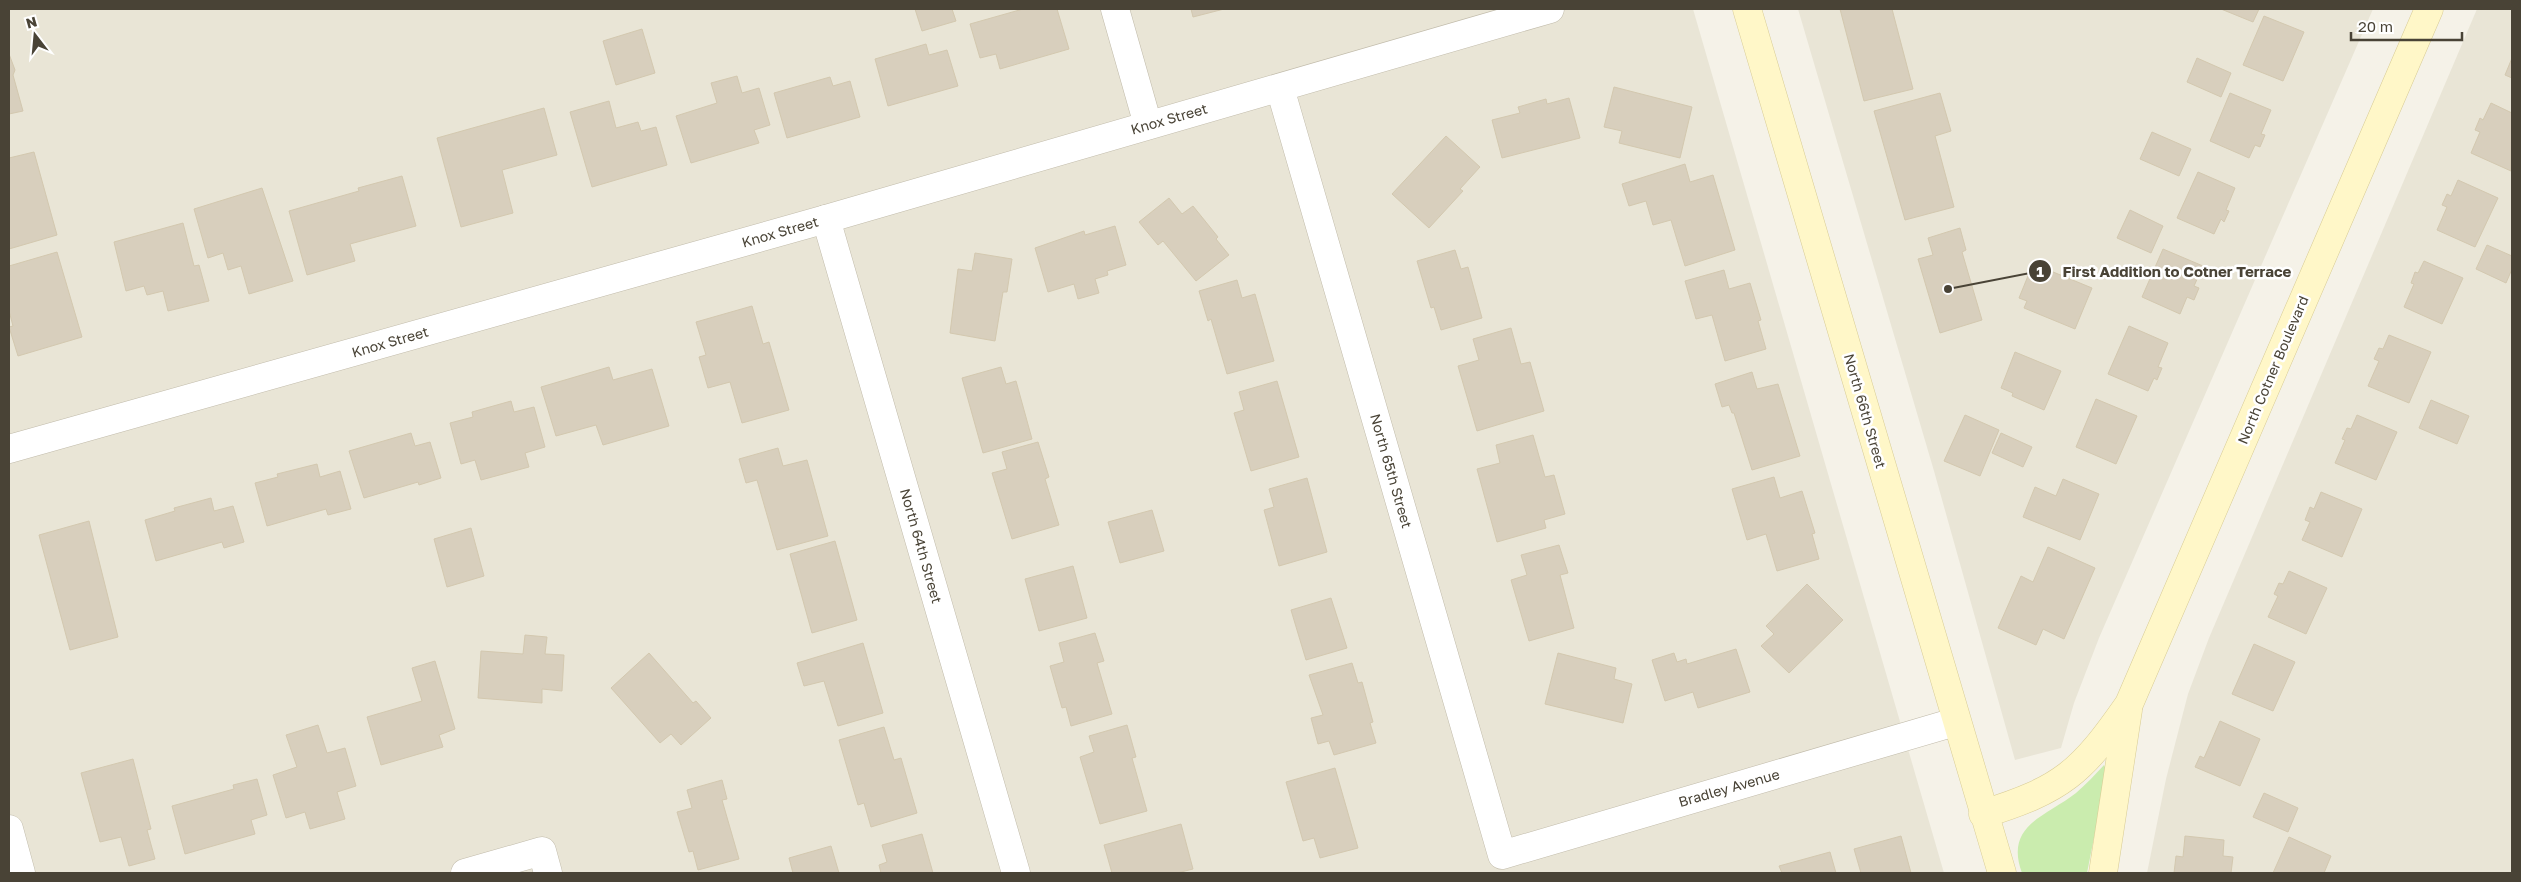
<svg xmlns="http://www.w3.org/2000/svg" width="2521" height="882" font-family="'Golos Text',sans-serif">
  <rect width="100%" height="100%" fill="#f5f2e8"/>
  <g fill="#e9e5d6">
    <polygon points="9,9 1693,9 1944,873 9,873"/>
    <polygon points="1798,9 2373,9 2099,638 2074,703 2061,748 2015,760 1934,471"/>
    <polygon points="2477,9 2512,9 2512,873 2147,873 2166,779 2188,694 2209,638"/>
  </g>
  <path fill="#caecae" d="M 2104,765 L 2107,772 L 2087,873 L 2022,873 C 2004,825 2047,816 2076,793 C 2086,784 2095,775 2104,765 Z"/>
  <g fill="#d8cfbd" stroke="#d3c8af">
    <polygon points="915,9 952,9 956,21 922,31"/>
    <polygon points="1023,9 1057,9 1069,49 1000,69 996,54 980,58 970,24"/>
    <polygon points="1191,9 1224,9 1193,17"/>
    <polygon points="1840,9 1892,9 1913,89 1864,101"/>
    <polygon points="2221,9 2259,9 2253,22"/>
    <polygon points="2264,16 2304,32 2283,81 2243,65"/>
    <polygon points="642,29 655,73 616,85 603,41"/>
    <polygon points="926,44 929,55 947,50 958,86 888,106 875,59"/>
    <polygon points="9,54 15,70 13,75 23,111 9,114"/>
    <polygon points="2197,58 2231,73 2221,97 2187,82"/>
    <polygon points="2512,58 2512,78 2505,75"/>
    <polygon points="737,76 742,93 759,88 770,125 754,130 759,143 691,163 676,116 717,103 711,83"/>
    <polygon points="830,77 833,86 850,81 860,117 787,138 774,93"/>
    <polygon points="1614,87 1692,107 1680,158 1619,143 1622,131 1604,127"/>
    <polygon points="1940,93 1951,131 1935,136 1954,207 1905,220 1874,111"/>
    <polygon points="2230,93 2271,110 2261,134 2265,135 2260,147 2255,145 2249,158 2210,141"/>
    <polygon points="1569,98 1580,138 1502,158 1492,120 1520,113 1518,107 1546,99 1547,104"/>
    <polygon points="609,101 616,128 638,122 641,131 656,127 667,165 592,187 570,112"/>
    <polygon points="2491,103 2512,113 2511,171 2471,153 2480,132 2475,130 2480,118 2483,120"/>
    <polygon points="544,108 557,155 502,170 513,213 461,227 437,138"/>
    <polygon points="2152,132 2191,149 2179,176 2140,159"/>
    <polygon points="1446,136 1480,167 1460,189 1463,191 1429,228 1392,194"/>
    <polygon points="34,152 57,235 9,249 9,158"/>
    <polygon points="1685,164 1690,182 1713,175 1735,250 1685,266 1671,220 1653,225 1646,201 1629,206 1622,184"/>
    <polygon points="2198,172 2235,188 2226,210 2229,211 2224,222 2221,219 2214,234 2177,218"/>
    <polygon points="402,176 416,226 350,244 355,261 307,275 289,211 359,191 358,188"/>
    <polygon points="2458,180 2498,198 2475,247 2437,230 2447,207 2442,205 2447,194 2451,196"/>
    <polygon points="262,188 293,281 249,294 241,266 228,270 223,253 208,258 194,209"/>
    <polygon points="1169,198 1182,214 1193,206 1218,237 1216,239 1229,255 1196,281 1163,241 1158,245 1139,222"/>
    <polygon points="2130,210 2163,226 2151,253 2117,238"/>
    <polygon points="183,223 194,266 199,265 209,301 168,311 163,291 147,295 144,286 126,291 114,242"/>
    <polygon points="1115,226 1126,265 1107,271 1108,275 1095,279 1099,293 1078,299 1074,284 1048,292 1035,248 1084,231 1085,235"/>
    <polygon points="1960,228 1966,250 1962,252 1982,320 1940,333 1918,259 1933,255 1928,238"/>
    <polygon points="2487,245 2512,256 2512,269 2506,283 2476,269"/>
    <polygon points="2163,249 2203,266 2194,286 2199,288 2194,300 2187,297 2180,314 2142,297"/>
    <polygon points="1455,250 1461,269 1468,267 1482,318 1441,330 1434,307 1431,308 1417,261"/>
    <polygon points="57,252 82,337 18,356 9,327 13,326 9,311 9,266"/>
    <polygon points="975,253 1012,259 1007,292 1003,292 995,341 950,333 958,269 972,271"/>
    <polygon points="2424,261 2463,278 2442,324 2404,307 2414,284 2411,283 2415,272 2418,273"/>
    <polygon points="2041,267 2092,288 2075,329 2024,308 2027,301 2019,298 2030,271 2037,275"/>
    <polygon points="1724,270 1729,289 1750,283 1761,320 1758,321 1766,349 1725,361 1712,315 1696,319 1685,281"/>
    <polygon points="1237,280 1242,298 1255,294 1274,361 1227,374 1211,319 1208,321 1199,291"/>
    <polygon points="752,306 763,344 769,342 789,410 742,423 730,382 708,388 699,357 706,355 696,322"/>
    <polygon points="2129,326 2168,343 2158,367 2162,368 2157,380 2154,378 2148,391 2108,374"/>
    <polygon points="1511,328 1521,364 1530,362 1544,411 1477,431 1458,366 1479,360 1473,339"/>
    <polygon points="2389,335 2431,352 2409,403 2368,386 2379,361 2374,359 2379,348 2383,349"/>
    <polygon points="2015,352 2061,371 2044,410 2012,396 2013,393 2001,388"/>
    <polygon points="609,367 613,380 652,369 669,426 603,445 596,425 556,436 541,387"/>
    <polygon points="1001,367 1006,384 1016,381 1032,439 983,453 962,378"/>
    <polygon points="1752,372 1757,389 1778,384 1800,456 1752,470 1734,413 1732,413 1729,405 1722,407 1715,384"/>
    <polygon points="1277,381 1299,457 1251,471 1234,413 1244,410 1239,392"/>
    <polygon points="2096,399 2137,416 2116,464 2076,447"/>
    <polygon points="2431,400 2469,416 2457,444 2419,428"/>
    <polygon points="511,401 514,412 534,407 545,447 525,453 529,467 481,480 475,460 461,464 450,423 473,417 472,412"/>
    <polygon points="1965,415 1999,430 1980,476 1944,461"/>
    <polygon points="2357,415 2397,432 2376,480 2335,463 2345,440 2342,439 2347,428 2351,429"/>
    <polygon points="411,433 415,446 430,442 441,478 419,485 418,482 364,498 349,451"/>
    <polygon points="2001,433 2032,447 2023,467 1992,453"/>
    <polygon points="1533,435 1545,477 1554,475 1565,514 1544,520 1546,528 1497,542 1477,469 1500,463 1496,445"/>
    <polygon points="1038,442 1049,477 1045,479 1059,525 1012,539 992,473 1007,469 1002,452"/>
    <polygon points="778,448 783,466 807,460 828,536 777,550 757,480 746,483 739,459"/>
    <polygon points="317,464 320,477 340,471 351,509 328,515 326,509 267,526 255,483 278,477 277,474"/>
    <polygon points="1774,477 1780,498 1802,491 1815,533 1812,534 1819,559 1777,571 1766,534 1747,540 1732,489"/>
    <polygon points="1307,478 1327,552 1279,566 1264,510 1274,507 1269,489"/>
    <polygon points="2063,479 2099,494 2080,540 2023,517 2035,487 2056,496"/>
    <polygon points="2321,492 2362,509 2342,557 2302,540 2310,522 2305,520 2310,507 2314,509"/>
    <polygon points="211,498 214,511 233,506 244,542 224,548 222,542 156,561 145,520 175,511 174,508"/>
    <polygon points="1152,510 1164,551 1120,563 1108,522"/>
    <polygon points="89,521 118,637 70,650 39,535"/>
    <polygon points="471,528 484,576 447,587 434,539"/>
    <polygon points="835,541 857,620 812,633 790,554"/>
    <polygon points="1559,545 1568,573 1560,575 1574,628 1529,641 1511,580 1527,575 1521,555"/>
    <polygon points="2048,547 2095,568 2064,639 2043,629 2036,645 1998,628 2021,576 2033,582"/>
    <polygon points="1073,566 1087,618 1039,631 1025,579"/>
    <polygon points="2289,571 2327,588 2306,634 2268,617 2278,596 2274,594 2279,583 2283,584"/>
    <polygon points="1807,584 1843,620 1789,673 1761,646 1774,634 1766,626"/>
    <polygon points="1331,598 1347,648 1306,660 1291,610"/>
    <polygon points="1095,633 1104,661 1097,663 1112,714 1071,726 1066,707 1062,708 1050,666 1064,662 1059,643"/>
    <polygon points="525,635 547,637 545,654 564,655 562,691 542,689 542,703 478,698 481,651 523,654"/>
    <polygon points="863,643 883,713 838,726 824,681 804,686 797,663"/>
    <polygon points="2254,644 2295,662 2273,711 2232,694"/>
    <polygon points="1736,649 1750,692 1698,708 1693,692 1665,701 1652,660 1674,653 1677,662 1686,659 1687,664"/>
    <polygon points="649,653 693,703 696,701 711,718 681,745 671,734 660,743 611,688"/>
    <polygon points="1558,653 1616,668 1614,679 1632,684 1623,723 1545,704"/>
    <polygon points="435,661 455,729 439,735 443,747 381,765 367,717 422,701 412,668"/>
    <polygon points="1352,663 1358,683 1362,682 1373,722 1370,723 1376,743 1334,755 1329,741 1318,744 1311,718 1323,715 1309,675"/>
    <polygon points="2220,721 2260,739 2240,786 2195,767 2200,756 2204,758"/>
    <polygon points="318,725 327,753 345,748 356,786 337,792 345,819 310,829 305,812 286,818 273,775 297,767 286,735"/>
    <polygon points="1127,725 1136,757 1132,758 1147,811 1100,824 1080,757 1094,752 1089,736"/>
    <polygon points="884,727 894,760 901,758 917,813 871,827 864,803 858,805 839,740"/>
    <polygon points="133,759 151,829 147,830 155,859 129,866 121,837 100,842 81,773"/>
    <polygon points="1335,768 1358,848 1320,858 1314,838 1303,841 1286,782"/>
    <polygon points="257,779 267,815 251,820 255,834 185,854 172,806 234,789 233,785"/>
    <polygon points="722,780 727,799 722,800 739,859 698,870 693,851 689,852 677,812 692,808 687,790"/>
    <polygon points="2264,793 2298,808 2288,832 2253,817"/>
    <polygon points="1181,824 1193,869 1177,873 1112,873 1104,845"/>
    <polygon points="922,834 933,873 881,873 879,865 887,862 882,845"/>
    <polygon points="1901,836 1911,873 1861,873 1854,849"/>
    <polygon points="2185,836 2224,840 2223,856 2233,857 2231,873 2174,873 2176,856 2183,857"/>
    <polygon points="2289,837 2331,856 2324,873 2273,873"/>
    <polygon points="831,846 839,873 793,873 789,858"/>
    <polygon points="1830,852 1836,873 1782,873 1779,866"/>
  </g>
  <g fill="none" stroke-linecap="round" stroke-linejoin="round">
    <g stroke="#c1bbaa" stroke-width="29">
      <g id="street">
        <polyline points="1115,9 1148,125"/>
        <polyline points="1280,88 1502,855 1955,722"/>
        <polyline points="826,219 1016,873"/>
        <polyline points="9,449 826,219 1550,9"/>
        <polyline points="9,829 21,873"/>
        <polyline points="465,873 542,851 548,873"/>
      </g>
    </g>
    <g stroke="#d8cc95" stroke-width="29">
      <g id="secondary">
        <polyline points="1747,9 2002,873"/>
        <path d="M 1983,814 C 2063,789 2081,773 2129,704 L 2429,9"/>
        <polyline points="2103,873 2128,710"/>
      </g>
    </g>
    <use href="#street" stroke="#fff" stroke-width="28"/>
    <use href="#secondary" stroke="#fff7c8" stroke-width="28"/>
  </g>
  <g text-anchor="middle" stroke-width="5" stroke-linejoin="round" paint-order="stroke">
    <g font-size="14" fill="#494336" stroke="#fff">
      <text transform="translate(1169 119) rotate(-16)" y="5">Knox Street</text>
      <text transform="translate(780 232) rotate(-16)" y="5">Knox Street</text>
      <text transform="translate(390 342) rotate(-16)" y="5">Knox Street</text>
      <text transform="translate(2273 370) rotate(-67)" y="5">North Cotner Boulevard</text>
      <text transform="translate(1865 411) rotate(74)" y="5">North 66th Street</text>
      <text transform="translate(1391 471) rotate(74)" y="5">North 65th Street</text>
      <text transform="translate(921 546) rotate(74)" y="5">North 64th Street</text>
      <text transform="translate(1729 788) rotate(-16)" y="5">Bradley Avenue</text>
    </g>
  </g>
  <path fill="none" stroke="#494336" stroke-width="2" d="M1948 289L2040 271"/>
  <g fill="#494336" stroke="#fff" stroke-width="2">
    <circle cx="1948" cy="289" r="5"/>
    <circle cx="2040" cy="271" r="12"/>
  </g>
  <g font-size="15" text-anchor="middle" font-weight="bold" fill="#fff">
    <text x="2040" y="277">1</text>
  </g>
  <g font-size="15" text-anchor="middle" font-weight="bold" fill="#494336" stroke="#fff" stroke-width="5" stroke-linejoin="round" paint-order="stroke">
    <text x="2177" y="277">First Addition to Cotner Terrace</text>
  </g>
  <rect width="2521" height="882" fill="none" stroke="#494336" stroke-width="20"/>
  <g transform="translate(35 35) rotate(344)" stroke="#ffffff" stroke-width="4" paint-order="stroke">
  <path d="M0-4L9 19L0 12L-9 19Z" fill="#494336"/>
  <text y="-8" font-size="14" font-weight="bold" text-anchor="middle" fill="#494336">N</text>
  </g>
  <path d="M2351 32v8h111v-8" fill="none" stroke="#494336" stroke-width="2.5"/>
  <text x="2358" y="32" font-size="15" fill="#494336" stroke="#ffffff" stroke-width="4" paint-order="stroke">20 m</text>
</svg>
